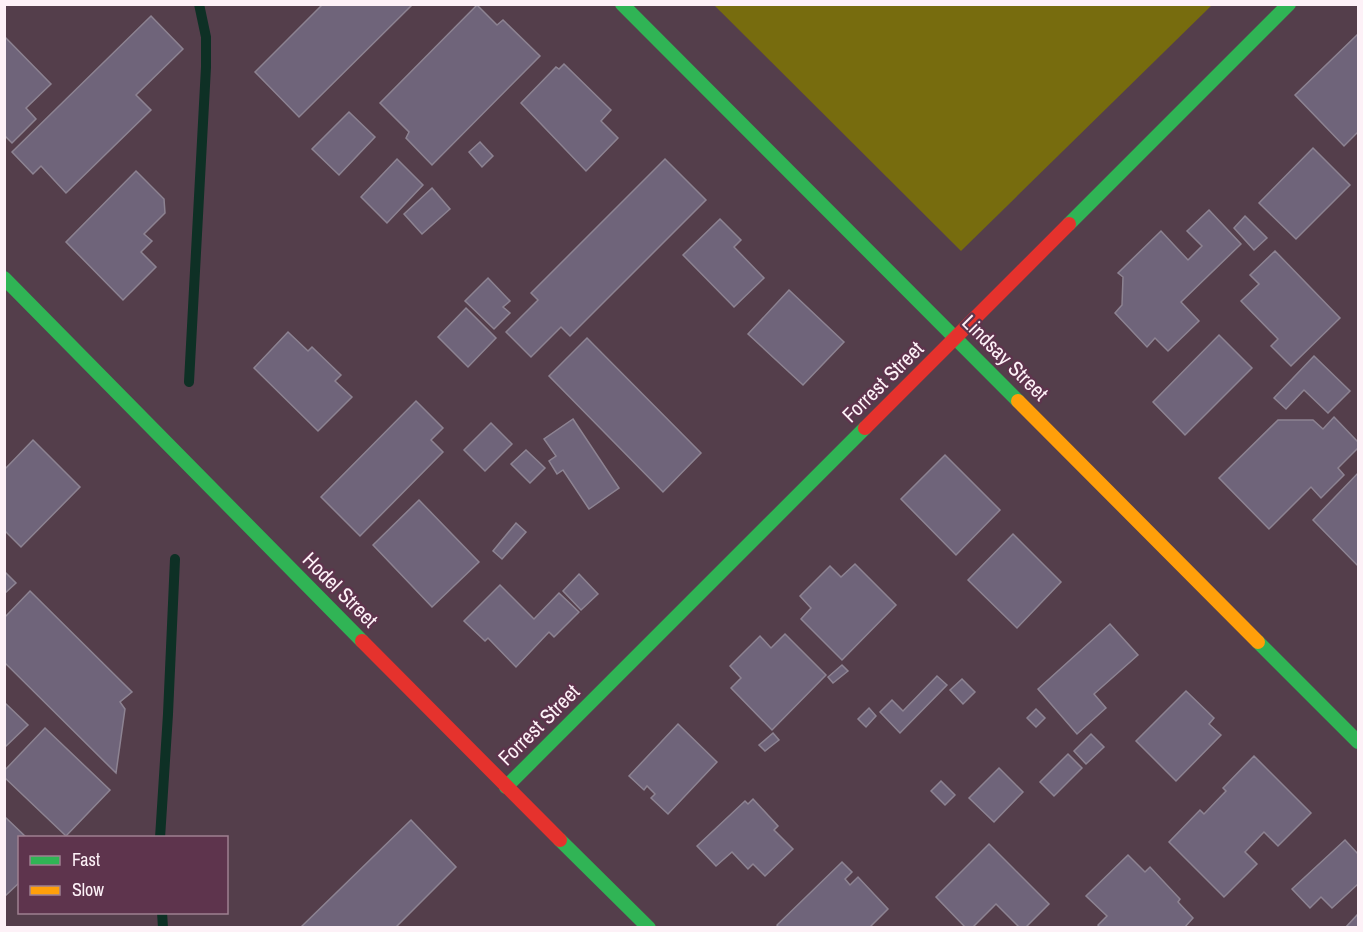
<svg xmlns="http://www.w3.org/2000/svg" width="1363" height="932" font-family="'Archivo Narrow',sans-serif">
  <rect width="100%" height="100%" fill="#543e4b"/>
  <polygon fill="#776c0e" points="714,5 1212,5 961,251"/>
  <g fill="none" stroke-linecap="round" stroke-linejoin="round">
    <g stroke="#0e3025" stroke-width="10">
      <polyline points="189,382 206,67 206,37 199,4"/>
      <polyline points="160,838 168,714 175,559"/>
      <polyline points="162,912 163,928"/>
    </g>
  </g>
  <g fill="#6f647a" stroke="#8d8392" stroke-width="1.5">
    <polygon points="323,4 413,4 299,117 255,72"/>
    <polygon points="477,5 497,25 503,20 540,56 432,165 406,138 409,132 380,103"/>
    <polygon points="151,16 183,49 136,95 151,110 66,193 41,166 33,174 12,152"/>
    <polygon points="1358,34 1358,132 1344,146 1295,95"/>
    <polygon points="4,36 51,84 26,108 36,119 12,143 4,135"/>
    <polygon points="564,64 611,110 601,121 618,138 586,171 521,103 556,67 559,69"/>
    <polygon points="349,112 375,137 339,175 312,149"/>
    <polygon points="480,142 493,156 482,167 469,152"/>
    <polygon points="1313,148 1350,185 1296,239 1259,203"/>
    <polygon points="397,159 423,185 387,223 361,197"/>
    <polygon points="665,159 706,200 570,336 561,327 531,357 506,332 538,300 531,293"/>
    <polygon points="136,171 164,199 165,213 144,234 152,241 141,252 156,267 123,300 66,242"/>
    <polygon points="432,188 450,209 422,234 404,214"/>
    <polygon points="1209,210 1241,244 1181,302 1199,321 1168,351 1155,338 1147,347 1115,313 1122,305 1123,277 1118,273 1161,231 1188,260 1202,246 1187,231"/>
    <polygon points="1245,216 1267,238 1254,250 1234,228"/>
    <polygon points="720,219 741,240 734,247 764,278 734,307 683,255"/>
    <polygon points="1275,251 1340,318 1291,366 1271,346 1278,339 1241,301 1259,284 1250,275"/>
    <polygon points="488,278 510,301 503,307 510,313 494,329 465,301"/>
    <polygon points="789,290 844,342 803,385 748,334"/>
    <polygon points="466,308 496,338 468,367 438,337"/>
    <polygon points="288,332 308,351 312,347 341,375 335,381 352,397 318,431 254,368"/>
    <polygon points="1219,335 1252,368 1185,435 1153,402"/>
    <polygon points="587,338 701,453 663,492 549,376"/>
    <polygon points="1314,356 1350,391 1328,413 1304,390 1286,409 1274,398"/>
    <polygon points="416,401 443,428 431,440 443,452 360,536 321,497"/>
    <polygon points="1334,417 1358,442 1358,448 1338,468 1344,475 1321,498 1311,487 1269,529 1219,478 1278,420 1313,420 1323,429"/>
    <polygon points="573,419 619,488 589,509 563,470 557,474 549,461 556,456 544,439"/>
    <polygon points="491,423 512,444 485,471 464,450"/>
    <polygon points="33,440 80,487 21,547 4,530 4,470"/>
    <polygon points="526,450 545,468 530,483 511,464"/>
    <polygon points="945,455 1000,510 956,555 901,499"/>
    <polygon points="1358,473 1358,566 1313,520"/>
    <polygon points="419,500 479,562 432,607 373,545"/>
    <polygon points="516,523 526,532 502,559 493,551"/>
    <polygon points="1013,534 1061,582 1017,628 968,580"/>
    <polygon points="855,564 896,605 842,660 801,619 811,608 800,596 830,566 841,577"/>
    <polygon points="4,571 16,583 4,594"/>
    <polygon points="579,574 598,594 581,610 563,591"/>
    <polygon points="500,585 534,619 559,593 579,612 554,637 549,632 516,667 488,638 485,641 464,621"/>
    <polygon points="30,591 132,692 120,702 125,709 116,773 4,662 4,618"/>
    <polygon points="1110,624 1138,655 1094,694 1106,708 1077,734 1038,689"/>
    <polygon points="785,634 826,675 772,730 731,688 741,678 730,666 760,636 771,648"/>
    <polygon points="842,665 848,671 833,683 828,677"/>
    <polygon points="937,676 947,685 900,733 880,712 892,700 903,711"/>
    <polygon points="962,679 975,692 963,704 950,690"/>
    <polygon points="1186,691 1214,718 1209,724 1221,735 1176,781 1136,741"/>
    <polygon points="4,702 28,725 4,748"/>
    <polygon points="869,708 876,716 866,727 858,719"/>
    <polygon points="1036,709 1045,718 1036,727 1027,718"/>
    <polygon points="678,724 717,762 668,814 651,798 655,794 647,786 644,790 629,776"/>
    <polygon points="45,728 110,790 66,836 4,777 4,771"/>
    <polygon points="773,733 779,740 765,751 759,745"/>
    <polygon points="1091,734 1104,747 1086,764 1074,751"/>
    <polygon points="1068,754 1082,768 1054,796 1040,782"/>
    <polygon points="1254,756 1311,813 1278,846 1264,832 1245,852 1257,864 1224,897 1169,842 1200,810 1204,814 1226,791 1223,788"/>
    <polygon points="999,768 1023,792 994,822 969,798"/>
    <polygon points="941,781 955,795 945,805 931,791"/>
    <polygon points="753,799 778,826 774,830 793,849 765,876 753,864 748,869 732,852 716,866 697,846 745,801 748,804"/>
    <polygon points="4,816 27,838 20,838 20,882 4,897"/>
    <polygon points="411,820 456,867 395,928 300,928"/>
    <polygon points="1345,840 1358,854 1358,884 1332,908 1321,897 1310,908 1292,889"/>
    <polygon points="989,844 1049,904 1025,928 1020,928 996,904 972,928 966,928 936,897"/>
    <polygon points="1128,855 1145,872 1150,867 1180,899 1178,902 1193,918 1184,928 1100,928 1098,925 1107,916 1086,896"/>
    <polygon points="842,862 852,872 845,879 850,885 858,877 888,909 869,928 779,928 777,925"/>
    <polygon points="1358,914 1358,928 1345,928"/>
  </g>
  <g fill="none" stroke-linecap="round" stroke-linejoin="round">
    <g stroke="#30b455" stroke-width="14">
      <polyline points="622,4 1018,401"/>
      <polyline points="1069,224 1289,4"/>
      <polyline points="4,278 362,641"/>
      <polyline points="1258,642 1358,742"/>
      <polyline points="506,787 865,428"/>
      <polyline points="560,840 649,928"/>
    </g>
    <polyline stroke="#ff9f0a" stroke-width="14" points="1018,401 1258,642"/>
    <g stroke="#e5322d" stroke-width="14">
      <polyline points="865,428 1069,224"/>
      <polyline points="362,641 560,840"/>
    </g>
  </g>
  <g text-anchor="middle" stroke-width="4.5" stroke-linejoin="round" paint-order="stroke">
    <g font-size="21" fill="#fdf1f7" stroke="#5e344d">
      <text transform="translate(1005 358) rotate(45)" y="7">Lindsay Street</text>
      <text transform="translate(883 382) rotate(-45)" y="7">Forrest Street</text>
      <text transform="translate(340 590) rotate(45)" y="7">Hodel Street</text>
      <text transform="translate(539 725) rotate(-45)" y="7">Forrest Street</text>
    </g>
  </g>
  <rect width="1363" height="932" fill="none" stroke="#fdf1f7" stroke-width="12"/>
  <rect x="18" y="836" width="210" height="78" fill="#5e344d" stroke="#9e8091" stroke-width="1.5"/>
  <rect x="30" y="856" width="30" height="9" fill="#30b455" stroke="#9e8091" stroke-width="1.5"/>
  <text x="72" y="866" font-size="18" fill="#fdf1f7">Fast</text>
  <rect x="30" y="886" width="30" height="9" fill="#ff9f0a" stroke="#9e8091" stroke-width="1.5"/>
  <text x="72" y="896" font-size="18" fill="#fdf1f7">Slow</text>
</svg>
